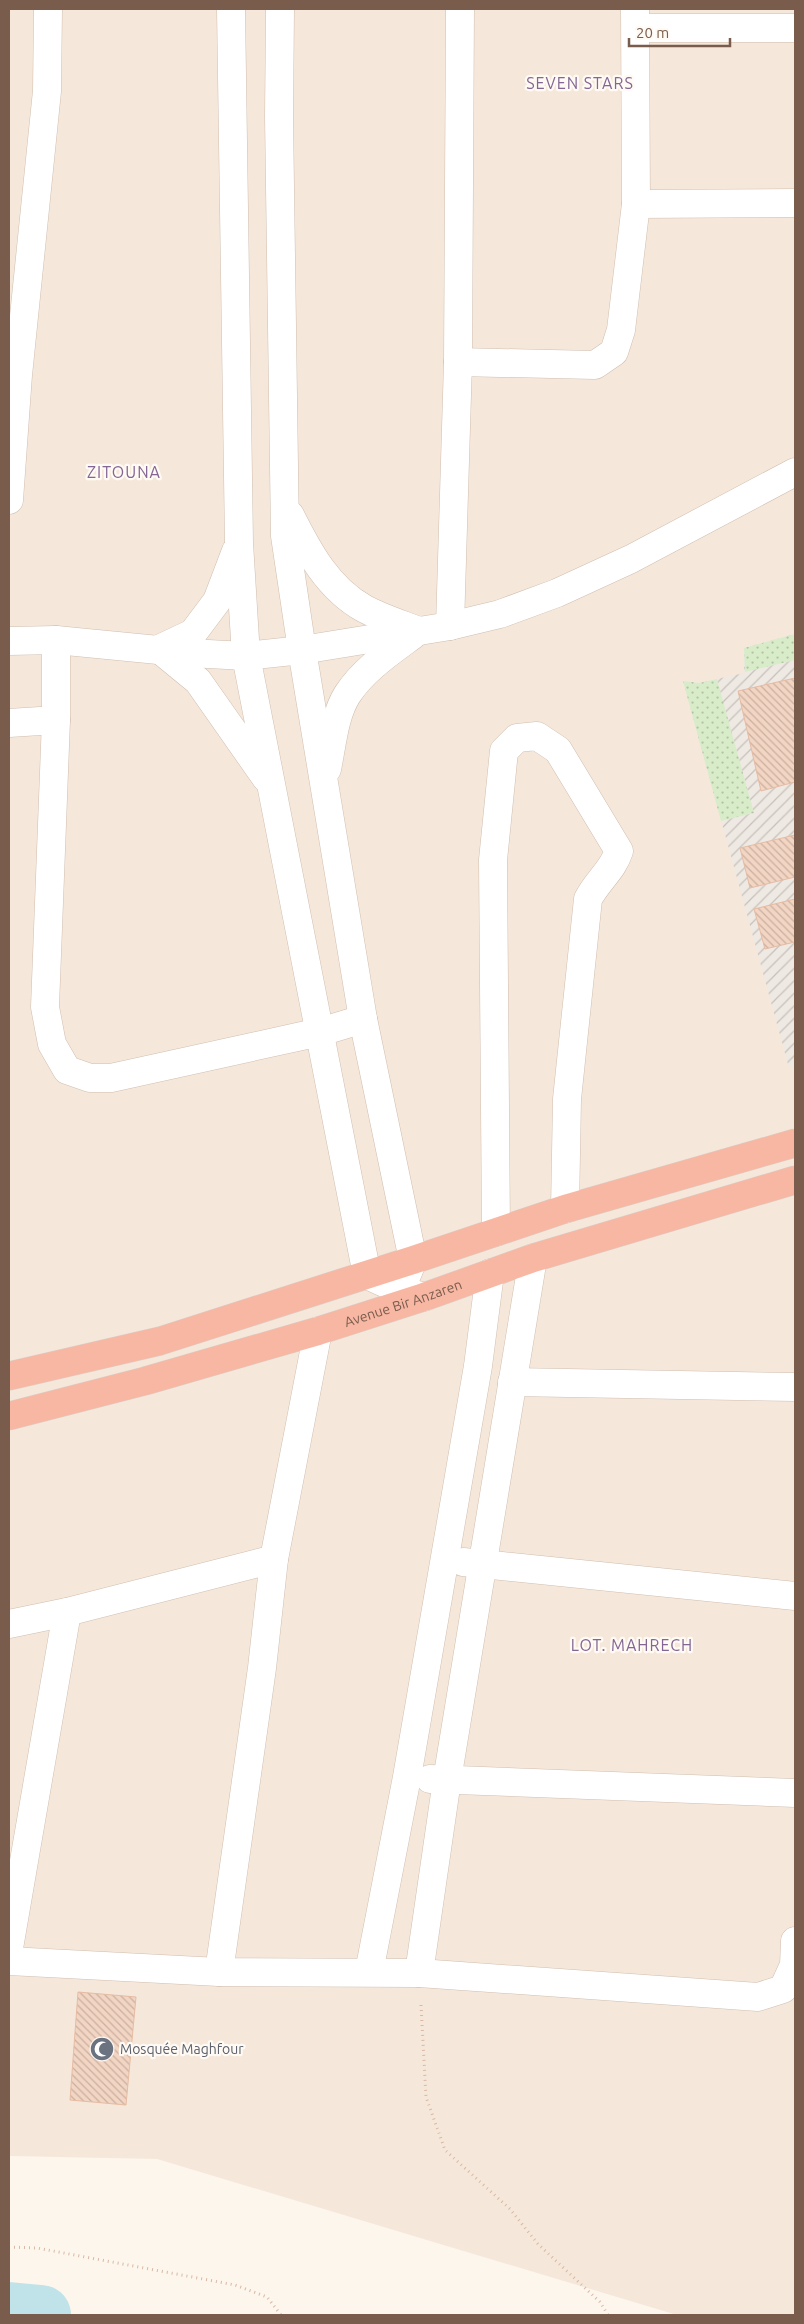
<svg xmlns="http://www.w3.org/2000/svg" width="804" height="2324" font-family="Ubuntu,sans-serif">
  <defs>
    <pattern id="industrial-furrows" width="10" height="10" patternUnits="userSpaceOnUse" patternTransform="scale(1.25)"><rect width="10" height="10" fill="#efe9e4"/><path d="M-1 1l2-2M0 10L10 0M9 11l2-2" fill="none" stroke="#c7c0bb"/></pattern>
    <pattern id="grass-dots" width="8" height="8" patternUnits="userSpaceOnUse" patternTransform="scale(1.25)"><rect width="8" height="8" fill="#d8ecc9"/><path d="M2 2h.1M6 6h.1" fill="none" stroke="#b4c2a5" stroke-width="1.8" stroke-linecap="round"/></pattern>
    <pattern id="building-back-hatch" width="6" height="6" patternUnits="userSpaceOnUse" patternTransform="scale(1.25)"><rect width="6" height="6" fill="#f3d5c3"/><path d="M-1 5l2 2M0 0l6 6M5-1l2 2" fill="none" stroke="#cab0a1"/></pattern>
  </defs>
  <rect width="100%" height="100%" fill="#fdf6ec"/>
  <polygon fill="#f5e8da" points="9,9 795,9 795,2315 677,2315 157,2159 9,2156"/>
  <polygon fill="url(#industrial-furrows)" points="795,634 795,1066 789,1068 683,681 699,683 744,673 744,648"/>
  <g fill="url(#grass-dots)">
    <polygon points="795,634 795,660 745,672 744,648"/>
    <polygon points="717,679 754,813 721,821 683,681 699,683"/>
  </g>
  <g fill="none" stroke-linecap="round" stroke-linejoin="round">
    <polyline stroke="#bfe3e8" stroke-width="60" points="9,2312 41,2315"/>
  </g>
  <g fill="url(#building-back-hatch)" stroke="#e6bba3">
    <polygon points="795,678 795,782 761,791 738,691"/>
    <polygon points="795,835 795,877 750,888 740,848"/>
    <polygon points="795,899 795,942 765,949 754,909"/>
    <polygon points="78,1992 136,1997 126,2105 70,2100"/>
  </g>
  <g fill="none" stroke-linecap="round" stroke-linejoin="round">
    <g stroke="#d1beb0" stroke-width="29">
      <g id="street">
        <polyline points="231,9 239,543 246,656 367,1275 400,1290 424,1297"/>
        <polyline points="280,9 279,117 285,536 302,650 363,1019 413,1260 404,1282"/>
        <polyline points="636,28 795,28"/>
        <polyline points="636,204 795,203"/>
        <polyline points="458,362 595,365 614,352 621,330 636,204 635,9"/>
        <polyline points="9,500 18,375 47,91 48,9"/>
        <path d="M 290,515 C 308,551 328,589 365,609 C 382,618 401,624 419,631"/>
        <polyline points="236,551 217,601 193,633 159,649 198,681 266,778"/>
        <polyline points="450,626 458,362 460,9"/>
        <polyline points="56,640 56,720 45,1007 52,1044 67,1070 90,1078 111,1078 320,1032 363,1019"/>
        <polyline points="9,641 56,640 189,653 246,656 302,650 450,626 500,614 557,593 631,559 795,472"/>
        <polyline points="9,723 56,720"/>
        <path d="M 327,769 C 332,746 334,716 347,695 C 363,670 390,652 413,635"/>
        <path d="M 496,1232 L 493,860 L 504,751 L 517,738 L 537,736 L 558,750 L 619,851 C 613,870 598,880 588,899 L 567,1099 L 565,1209"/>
        <polyline points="512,1382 795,1387"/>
        <polyline points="463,1562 795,1596"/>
        <polyline points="9,1624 67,1612 274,1559"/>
        <polyline points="430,1779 795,1793"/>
        <polyline points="9,1948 67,1612"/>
        <polyline points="9,1961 219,1972 419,1973 758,1997 783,1989 794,1965 795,1941"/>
        <polyline points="219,1972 262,1668 274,1559 318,1331"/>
        <polyline points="369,1972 407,1777 478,1366 490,1273"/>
        <polyline points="419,1973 447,1780 533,1258"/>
      </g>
    </g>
    <g stroke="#dad1cd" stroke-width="29">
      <g id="highway">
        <polyline points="9,1376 160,1341 413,1260 565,1209 795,1143"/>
        <path id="s1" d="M 9,1416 L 145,1381 L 318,1331 L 424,1297 L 533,1258 L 795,1180"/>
      </g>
    </g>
    <g stroke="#d9b8a5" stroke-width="3" stroke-dasharray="1 4" stroke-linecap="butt">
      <polyline points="421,2005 426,2097 445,2150 510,2209 538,2244 600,2302 608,2315"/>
      <polyline points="9,2247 37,2248 235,2285 267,2297 281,2315"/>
    </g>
    <use href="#street" stroke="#fff" stroke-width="28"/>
    <use href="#highway" stroke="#f7b7a3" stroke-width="28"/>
  </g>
  <defs>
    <g id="mosque-disc" transform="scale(1.25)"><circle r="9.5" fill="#6b7280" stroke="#fffaf3"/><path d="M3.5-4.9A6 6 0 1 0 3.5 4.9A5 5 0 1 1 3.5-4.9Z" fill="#fff"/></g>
  </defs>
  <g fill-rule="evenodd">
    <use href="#mosque-disc" x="102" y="2049"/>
  </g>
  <g text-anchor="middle" stroke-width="4.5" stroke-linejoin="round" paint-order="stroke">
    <g font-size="14" fill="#7a5c4d" stroke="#fffaf3">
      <text dy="5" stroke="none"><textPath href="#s1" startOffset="410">Avenue Bir Anzaren</textPath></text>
    </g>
    <g font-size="14" fill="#5b616d" stroke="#fffaf3" text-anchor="start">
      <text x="120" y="2054">Mosquée Maghfour</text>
    </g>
    <g font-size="16" letter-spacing="1" fill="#846695" stroke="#fffaf3">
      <text x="580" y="89">SEVEN STARS</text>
      <text x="124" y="478">ZITOUNA</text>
      <text x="632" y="1651">LOT. MAHRECH</text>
    </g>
  </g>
  <rect width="804" height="2324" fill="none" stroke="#7a5c4d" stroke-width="20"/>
  <path d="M629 38v8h101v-8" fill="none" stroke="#7a5c4d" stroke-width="2.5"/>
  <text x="636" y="38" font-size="15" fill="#7a5c4d" stroke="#fffaf3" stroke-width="4" paint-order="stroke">20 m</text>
</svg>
